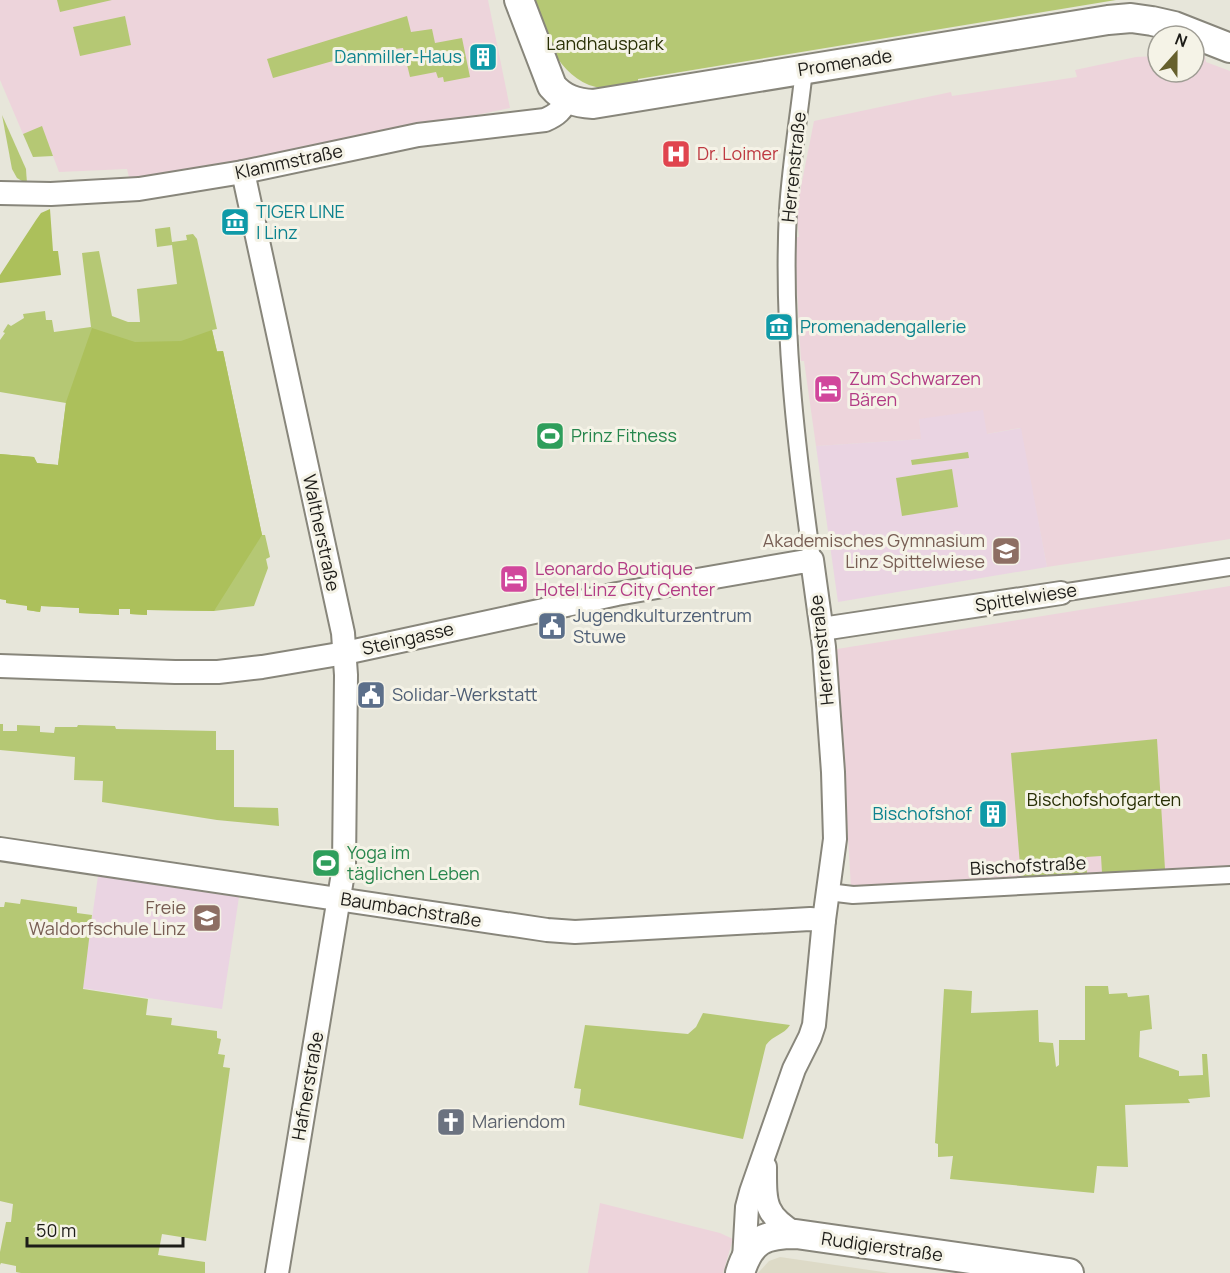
<svg xmlns="http://www.w3.org/2000/svg" width="1230" height="1273" font-family="Manrope,sans-serif">
  <rect width="100%" height="100%" fill="#e7e6da"/>
  <g fill="#edd4db">
    <polygon points="0,0 488,0 510,108 387,134 130,181 127,169 59,172 42,127 23,134 0,80"/>
    <polygon points="1158,56 1158,72 1194,72 1194,56 1205,56 1206,62 1230,71 1230,539 1047,567 1020,428 987,434 919,420 922,439 816,446 804,361 801,361 794,237 799,237 796,212 814,121 951,92 952,96 1077,77 1075,70 1136,57"/>
    <polygon points="1230,586 1230,866 851,888 837,649"/>
    <polygon points="600,1203 720,1233 733,1239 723,1273 588,1273"/>
  </g>
  <polygon fill="#dddac7" points="780,1257 890,1273 758,1273 769,1261"/>
  <g fill="#ead4e2">
    <polygon points="983,410 987,434 1021,428 1047,567 838,602 816,446 921,439 919,419"/>
    <polygon points="98,876 239,897 222,1009 82,988"/>
  </g>
  <g fill="#b5c874">
    <polygon points="57,0 112,0 60,12"/>
    <path d="M 530,0 L 1116,0 L 638,79 L 638,84 C 625,87 609,91 596,87 C 558,78 543,32 530,0 Z"/>
    <polygon points="125,16 131,45 80,56 73,27"/>
    <polygon points="407,16 411,32 432,29 435,43 462,38 470,77 444,82 443,77 438,78 436,72 410,77 403,48 361,53 273,78 267,59"/>
    <polygon points="2,115 26,169 27,184 17,178 12,169"/>
    <polygon points="42,126 53,156 33,157 23,134"/>
    <polygon points="170,227 172,242 187,240 186,235 193,234 197,239 217,329 212,330 217,351 223,351 262,535 265,535 270,557 266,559 268,568 254,606 214,611 147,610 147,615 130,614 130,609 119,609 119,615 79,613 79,608 41,606 40,612 27,610 27,605 6,603 6,600 0,599 0,454 34,457 37,463 58,465 66,403 0,392 0,340 5,333 3,332 8,324 11,326 24,318 23,314 45,311 46,320 52,320 54,332 91,327 82,253 99,251 112,316 128,322 140,322 137,289 177,284 172,245 157,247 155,229"/>
    <polygon points="968,452 969,458 912,465 911,460"/>
    <polygon points="952,469 958,507 902,516 896,478"/>
    <polygon points="0,724 3,724 3,731 17,731 17,725 40,726 40,732 54,733 55,727 77,727 78,725 115,726 116,729 216,731 216,750 234,750 234,807 278,808 279,826 217,820 102,802 103,781 74,780 75,757 0,750"/>
    <polygon points="1157,739 1165,869 1102,873 1101,856 1086,857 1087,874 1021,878 1011,753"/>
    <polygon points="21,899 77,907 77,913 92,915 83,989 148,999 146,1015 172,1018 171,1025 217,1031 217,1038 221,1039 218,1054 225,1055 223,1067 230,1068 206,1241 162,1234 158,1255 205,1262 205,1273 21,1273 16,1272 16,1266 1,1263 0,1265 0,1252 6,1222 11,1222 13,1204 0,1201 0,907 4,907 5,902 20,904"/>
    <polygon points="1085,986 1108,986 1109,994 1127,993 1128,997 1149,995 1152,1029 1140,1031 1139,1057 1179,1071 1179,1076 1203,1075 1202,1054 1207,1054 1210,1097 1188,1099 1190,1103 1125,1105 1128,1167 1097,1166 1094,1193 950,1179 953,1156 938,1157 938,1144 935,1143 944,989 972,991 971,1013 1038,1010 1039,1042 1053,1043 1056,1067 1059,1065 1059,1040 1085,1040"/>
    <path d="M 703,1013 L 790,1025 C 784,1035 773,1035 766,1045 L 743,1139 L 579,1105 L 581,1089 L 574,1088 L 585,1025 L 688,1034 L 696,1027 Z"/>
  </g>
  <g fill="#acc05b">
    <polygon points="50,209 53,251 58,251 61,275 0,283 0,275 36,220 41,213"/>
    <polygon points="92,328 135,342 181,341 212,330 217,352 223,351 262,535 214,611 147,610 147,615 130,614 130,609 119,609 119,615 79,613 79,608 41,606 40,612 27,610 27,606 6,603 6,600 0,599 0,454 34,457 37,463 58,465 66,402"/>
  </g>
  <g fill="none" stroke-linecap="round" stroke-linejoin="round">
    <g stroke="#88867b" stroke-width="20">
      <g id="pedestrian">
        <path d="M 804,70 C 799,116 791,164 788,210 C 782,327 796,445 812,560"/>
        <polyline points="1061,593 1230,567"/>
        <polyline points="828,892 853,895 1230,875"/>
      </g>
    </g>
    <g stroke="#88867b" stroke-width="26">
      <g id="minor">
        <polyline points="243,172 343,633 346,675 344,867 277,1273"/>
        <path d="M 0,193 L 51,194 L 139,189 L 243,172 L 418,135 L 545,120 C 557,115 562,110 567,99"/>
        <polyline points="822,629 1061,593"/>
        <polyline points="0,666 175,672 218,672 262,667 345,653 617,594 812,560 824,647 833,772 835,839 824,920 814,1025 810,1037 794,1069 751,1192 747,1207 744,1260"/>
        <polyline points="0,849 547,930 575,932 810,919 824,920"/>
        <path d="M 765,1167 C 765,1203 764,1215 796,1234"/>
      </g>
    </g>
    <g stroke="#88867b" stroke-width="32">
      <g id="tertiary">
        <path d="M 519,0 L 552,86 C 563,99 576,103 593,104 L 1108,20 L 1131,18 L 1152,21 L 1174,26 L 1230,48"/>
        <path d="M 740,1273 C 750,1240 764,1234 796,1234 L 1069,1273"/>
      </g>
    </g>
    <use href="#pedestrian" stroke="#fff" stroke-width="16"/>
    <use href="#minor" stroke="#fff" stroke-width="22"/>
    <use href="#tertiary" stroke="#fff" stroke-width="28"/>
  </g>
  <defs>
    <g id="building-square" transform="scale(1.5)"><rect x="-9" y="-9" width="18" height="18" rx="4" fill="#0f9aa8" stroke="#f5f3e7"/><path d="M-4-6H4V6H1V3H-1V6H-4ZM-2.5-4.3h1.7v1.8h-1.7ZM.8-4.3h1.7v1.8H.8ZM-2.5-1h1.7V.8h-1.7ZM.8-1h1.7V.8H.8Z" fill="#fff"/></g>
    <g id="hospital-square" transform="scale(1.5)"><rect x="-9" y="-9" width="18" height="18" rx="4" fill="#e0444e" stroke="#f5f3e7"/><path d="M-5-5h3v3.5h4V-5h3V5h-3V1.5h-4V5h-3Z" fill="#fff"/></g>
    <g id="museum-square" transform="scale(1.5)"><rect x="-9" y="-9" width="18" height="18" rx="4" fill="#0f9aa8" stroke="#f5f3e7"/><path d="M0-6L6-3V-2H-6V-3ZM-5-1h2V3h-2ZM-1-1h2V3h-2ZM3-1h2V3H3ZM-6 4H6V6H-6Z" fill="#fff"/></g>
    <g id="hotel-square" transform="scale(1.5)"><rect x="-9" y="-9" width="18" height="18" rx="4" fill="#d1479c" stroke="#f5f3e7"/><path d="M-6-4.5h1.5V1H6V5H4.5V3h-9V5H-6ZM-4 0a1.8 1.8 0 1 1 3.6 0ZM.5 0V-2.5h3Q6-2.5 6 0Z" fill="#fff"/></g>
    <g id="stadium-square" transform="scale(1.5)"><rect x="-9" y="-9" width="18" height="18" rx="4" fill="#2e9e5b" stroke="#f5f3e7"/><path d="M0-5a6.5 5 0 1 0 0 10a6.5 5 0 1 0 0-10ZM-3.5-1.8h7v3.6h-7Z" fill="#fff"/></g>
    <g id="school-square" transform="scale(1.5)"><rect x="-9" y="-9" width="18" height="18" rx="4" fill="#8d6e63" stroke="#f5f3e7"/><path d="M0-5L7-2L0 1L-7-2ZM-4 1L0 2.5L4 1V4Q0 6-4 4Z" fill="#fff"/></g>
    <g id="civic-square" transform="scale(1.5)"><rect x="-9" y="-9" width="18" height="18" rx="4" fill="#5c6f8a" stroke="#f5f3e7"/><path d="M-.6-6.5H3V-4.5H.6V-3L4-1V1h2V6H-6V1h2V-1L-.6-3ZM-1.2 2.5V6h2.4V2.5Z" fill="#fff"/></g>
    <g id="church-square" transform="scale(1.5)"><rect x="-9" y="-9" width="18" height="18" rx="4" fill="#6b7280" stroke="#f5f3e7"/><path d="M-1.2-6h2.4v3.5h3.3v2.4h-3.3V6h-2.4V-.1h-3.3v-2.4h3.3Z" fill="#fff"/></g>
  </defs>
  <g fill-rule="evenodd">
    <use href="#building-square" x="483" y="57"/>
    <use href="#hospital-square" x="676" y="154"/>
    <use href="#museum-square" x="235" y="222"/>
    <use href="#museum-square" x="779" y="327"/>
    <use href="#hotel-square" x="828" y="389"/>
    <use href="#stadium-square" x="550" y="436"/>
    <use href="#school-square" x="1006" y="551"/>
    <use href="#hotel-square" x="514" y="579"/>
    <use href="#civic-square" x="552" y="626"/>
    <use href="#civic-square" x="371" y="695"/>
    <use href="#building-square" x="993" y="814"/>
    <use href="#stadium-square" x="326" y="863"/>
    <use href="#school-square" x="207" y="918"/>
    <use href="#church-square" x="451" y="1122"/>
  </g>
  <g text-anchor="middle" stroke-width="6" stroke-linejoin="round" paint-order="stroke">
    <g font-size="18" fill="#293005" stroke="#f5f3e7">
      <text x="605" y="50">Landhauspark</text>
      <text x="1104" y="806">Bischofshofgarten</text>
    </g>
    <g font-size="18" fill="#0d838f" stroke="#f5f3e7" text-anchor="end">
      <text x="462" y="63">Danmiller-Haus</text>
      <text x="256" y="218" text-anchor="start">TIGER LINE<tspan x="256" dy="21">| Linz</tspan></text>
      <text x="800" y="333" text-anchor="start">Promenadengallerie</text>
      <text x="972" y="820">Bischofshof</text>
    </g>
    <g font-size="18" fill="#1d1c18" stroke="#f5f3e7">
      <text transform="translate(845 63) rotate(-9)" y="6">Promenade</text>
      <text transform="translate(289 162) rotate(-12)" y="6">Klammstraße</text>
      <text transform="translate(794 167) rotate(-84)" y="6">Herrenstraße</text>
      <text transform="translate(321 533) rotate(78)" y="6">Waltherstraße</text>
      <text transform="translate(1026 598) rotate(-9)" y="6">Spittelwiese</text>
      <text transform="translate(408 639) rotate(-13)" y="6">Steingasse</text>
      <text transform="translate(822 650) rotate(-96)" y="6">Herrenstraße</text>
      <text transform="translate(1028 866) rotate(-3)" y="6">Bischofstraße</text>
      <text transform="translate(411 910) rotate(9)" y="6">Baumbachstraße</text>
      <text transform="translate(308 1086) rotate(-80)" y="6">Hafnerstraße</text>
      <text transform="translate(882 1247) rotate(8)" y="6">Rudigierstraße</text>
    </g>
    <g font-size="18" fill="#be3a42" stroke="#f5f3e7" text-anchor="start">
      <text x="697" y="160">Dr. Loimer</text>
    </g>
    <g font-size="18" fill="#b23c85" stroke="#f5f3e7" text-anchor="start">
      <text x="849" y="385">Zum Schwarzen<tspan x="849" dy="21">Bären</tspan></text>
      <text x="535" y="575">Leonardo Boutique<tspan x="535" dy="21">Hotel Linz City Center</tspan></text>
    </g>
    <g font-size="18" fill="#27864d" stroke="#f5f3e7" text-anchor="start">
      <text x="571" y="442">Prinz Fitness</text>
      <text x="347" y="859">Yoga im<tspan x="347" dy="21">täglichen Leben</tspan></text>
    </g>
    <g font-size="18" fill="#785e54" stroke="#f5f3e7" text-anchor="end">
      <text x="985" y="547">Akademisches Gymnasium<tspan x="985" dy="21">Linz Spittelwiese</tspan></text>
      <text x="186" y="914">Freie<tspan x="186" dy="21">Waldorfschule Linz</tspan></text>
    </g>
    <g font-size="18" fill="#4e5e75" stroke="#f5f3e7" text-anchor="start">
      <text x="573" y="622">Jugendkulturzentrum<tspan x="573" dy="21">Stuwe</tspan></text>
      <text x="392" y="701">Solidar-Werkstatt</text>
    </g>
    <g font-size="18" fill="#5b616d" stroke="#f5f3e7" text-anchor="start">
      <text x="472" y="1128">Mariendom</text>
    </g>
  </g>
  <g transform="translate(1176 54) rotate(21)"><circle r="28" fill="#f5f3e7" stroke="#9f9d94" stroke-width="1.5"/>
  <path d="M0-4.5L10 22L0 15L-10 22Z" fill="#66602d"/>
  <text y="-9" font-size="16" font-weight="bold" text-anchor="middle" fill="#1d1c18">N</text>
  </g>
  <path d="M27 1237v9h156v-9" fill="none" stroke="#1d1c18" stroke-width="3"/>
  <text x="36" y="1237" font-size="18" fill="#1d1c18" stroke="#f5f3e7" stroke-width="4.5" paint-order="stroke">50 m</text>
</svg>
